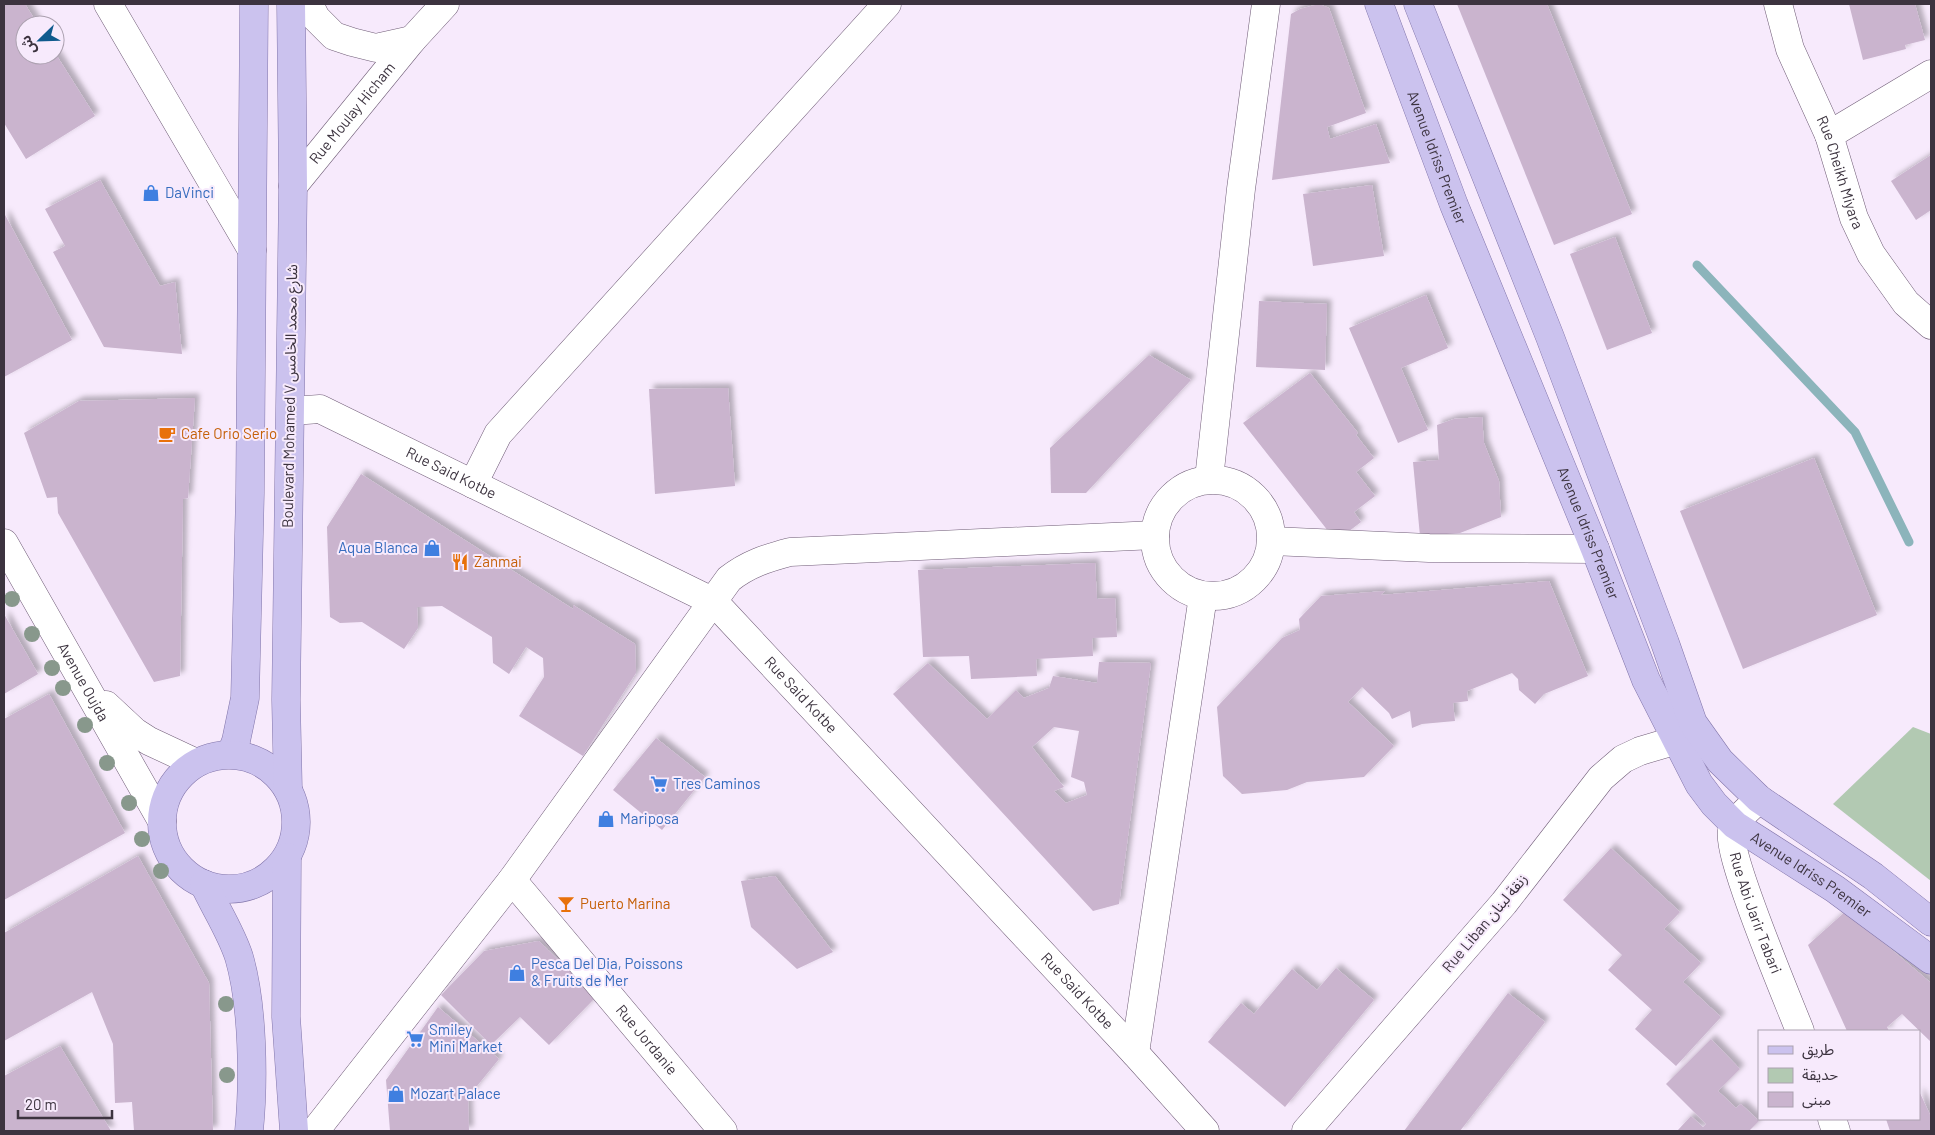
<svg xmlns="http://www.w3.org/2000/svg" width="1935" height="1135" font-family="Barlow,'Noto Sans Arabic',sans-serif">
  <defs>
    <filter id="shadow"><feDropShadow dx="4.5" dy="-4.5" stdDeviation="2.5" flood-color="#0004"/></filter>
  </defs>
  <rect width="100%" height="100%" fill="#f7eafc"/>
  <polygon fill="#b2c9b2" points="1913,727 1931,734 1931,881 1833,804"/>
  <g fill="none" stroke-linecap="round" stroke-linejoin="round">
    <polyline stroke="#8cb4bb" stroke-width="9" points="1697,265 1855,432 1909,542"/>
  </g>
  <g fill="#cab4ce" fill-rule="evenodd" filter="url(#shadow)">
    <polygon points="4,4 25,4 38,25 25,25 25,55 55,55 55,53 95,116 26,159 4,123"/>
    <polygon points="1319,4 1329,8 1366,113 1327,127 1330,139 1376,124 1390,163 1272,180 1291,14 1300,9"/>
    <polygon points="1457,4 1547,4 1632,214 1554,245"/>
    <polygon points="1849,4 1915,4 1925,40 1905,45 1906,49 1863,60"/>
    <polygon points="1931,155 1931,210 1916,220 1891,181"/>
    <polygon points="100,180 160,286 175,282 182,354 104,347 53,252 65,246 45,209"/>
    <polygon points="1372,185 1384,256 1313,266 1303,194"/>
    <polygon points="4,213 72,340 4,377"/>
    <polygon points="1615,237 1652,333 1607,350 1570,254"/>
    <polygon points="1426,295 1448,348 1401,368 1428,430 1398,443 1349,328"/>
    <polygon points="1259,301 1327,304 1325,370 1256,367"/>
    <polygon points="1149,355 1191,380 1086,493 1051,493 1050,448"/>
    <polygon points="1310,373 1358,433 1356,435 1374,458 1356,472 1375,496 1354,512 1361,522 1336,541 1243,423"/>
    <polygon points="728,388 735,486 655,494 649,389"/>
    <polygon points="195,398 188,498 183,499 180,676 154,682 58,513 57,497 47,498 24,433 79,401"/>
    <polygon points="1482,417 1484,443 1499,481 1501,517 1460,533 1420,536 1413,462 1439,460 1437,425 1454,419"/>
    <polygon points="1814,458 1877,615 1743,669 1680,511"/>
    <polygon points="361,474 573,609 573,605 635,644 636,673 583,756 519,716 544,677 543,658 526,647 509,674 493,663 492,637 442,606 417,607 418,628 404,649 362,622 340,623 330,617 327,527"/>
    <polygon points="1095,563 1097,599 1115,598 1117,637 1092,638 1093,656 1036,659 1037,676 971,679 969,656 923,657 918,570"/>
    <polygon points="1549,581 1588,676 1544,694 1535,704 1519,690 1518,679 1512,673 1467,691 1468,701 1453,703 1455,721 1422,724 1412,728 1410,711 1392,719 1389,713 1362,687 1348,702 1394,746 1364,777 1307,782 1287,790 1242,794 1223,776 1217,707 1282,638 1300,630 1299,619 1321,596 1385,591 1381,595"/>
    <polygon points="4,614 38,674 4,694"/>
    <path d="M 1099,662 L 1151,663 L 1119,904 L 1093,911 L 893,694 L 928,663 L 987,719 L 1016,690 L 1024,698 L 1049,688 L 1053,676 L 1097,683 ZM 1054,727 L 1079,731 L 1071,777 L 1084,782 L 1087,795 L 1066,803 L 1054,791 L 1064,787 L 1032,747 Z"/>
    <polygon points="49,694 125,833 4,900 4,719"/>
    <polygon points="656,738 705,777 662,830 613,790"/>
    <polygon points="1611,848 1680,912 1664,929 1701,963 1683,982 1721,1017 1676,1066 1635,1029 1652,1010 1608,970 1622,955 1563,900"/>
    <polygon points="138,856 209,983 213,1131 134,1131 132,1102 115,1103 113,1044 92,992 4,1041 4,933"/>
    <polygon points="775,876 833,952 797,969 751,927 741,881"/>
    <polygon points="1846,911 1931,983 1931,1042 1902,1014 1887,1027 1889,1031 1847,1031 1808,945"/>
    <polygon points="539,941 596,997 549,1045 520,1017 491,1045 441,995 484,951"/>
    <polygon points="1336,968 1374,1000 1285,1107 1208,1042 1241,1003 1254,1014 1292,969 1317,990"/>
    <polygon points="1508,993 1545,1022 1460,1131 1404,1131"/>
    <polygon points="438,1007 499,1059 468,1097 469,1131 390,1131 386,1080"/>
    <polygon points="1711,1039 1740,1069 1718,1091 1736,1108 1741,1104 1759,1121 1749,1131 1678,1130 1691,1116 1703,1127 1706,1124 1666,1084"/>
    <polygon points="60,1046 111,1131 4,1131 4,1076"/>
    <polygon points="1919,1091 1931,1117 1931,1131 1890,1131 1886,1119 1919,1119"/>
  </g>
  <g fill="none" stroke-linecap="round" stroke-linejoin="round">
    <g stroke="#705d77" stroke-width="29">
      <g id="minor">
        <polyline points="108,4 252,250"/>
        <polyline points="309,4 316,18 334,36 352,42 376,48 412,40"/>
        <path id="s1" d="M 1778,4 L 1790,49 L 1829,135 L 1854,218 L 1871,254 L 1906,303 L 1931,325"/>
        <polyline points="1829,135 1931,74"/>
        <path id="s2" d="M 293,186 L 412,40 L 445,4"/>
        <path id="s3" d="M 291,411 L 320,409 L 714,602 L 1135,1053 L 1205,1131"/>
        <polyline points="1209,479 1241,189 1266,4"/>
        <circle cx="1213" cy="538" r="58"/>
        <polyline points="473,484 498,434 887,4"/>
        <polyline points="1272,541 1429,548 1595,549"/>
        <path id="s4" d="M 4,543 L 162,821"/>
        <polyline points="106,705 135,732 149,741 196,763"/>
        <path id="s5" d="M 1759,799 C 1751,807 1735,819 1732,831 C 1726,854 1788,1000 1800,1031"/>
        <path id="s6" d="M 512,880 L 723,1131"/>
        <polyline points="1135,1053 1203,596"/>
        <polyline points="1832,1119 1836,1131"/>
        <path d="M 315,1131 L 512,880 L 729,579 C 748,564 767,558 790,552 L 1155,535"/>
        <polyline points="1306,1131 1504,903 1601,778 1623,759 1640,751 1667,743 1679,743"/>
      </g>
    </g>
    <g stroke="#8275aa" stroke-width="29">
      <g id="major">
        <path id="s7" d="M 1379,4 L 1454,205 L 1595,549 L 1646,680 L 1699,784 L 1714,804 L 1735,825 L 1835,889 L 1931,960"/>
        <polyline points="1418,4 1550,337 1665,643 1693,723 1720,761 1759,799 1873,876 1931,922"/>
        <polyline points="231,754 236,741 245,698 250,493 254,4"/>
        <circle cx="229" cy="822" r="67"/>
        <polyline points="288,789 286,700 293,186 291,4"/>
        <polyline points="287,857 286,1017 294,1131"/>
        <path d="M 204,884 C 215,908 231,932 239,957 C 253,1005 254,1081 249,1131"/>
      </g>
    </g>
    <use href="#minor" stroke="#fff" stroke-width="28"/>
    <use href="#major" stroke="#cbc2ee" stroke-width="28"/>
  </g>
  <g fill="#88988c">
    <circle cx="12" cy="599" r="8"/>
    <circle cx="32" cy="634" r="8"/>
    <circle cx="52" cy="668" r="8"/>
    <circle cx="63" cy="688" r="8"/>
    <circle cx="85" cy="725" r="8"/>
    <circle cx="107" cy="763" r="8"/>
    <circle cx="129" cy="803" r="8"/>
    <circle cx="142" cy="839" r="8"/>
    <circle cx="161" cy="871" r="8"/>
    <circle cx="226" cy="1004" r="8"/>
    <circle cx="227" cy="1075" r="8"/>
  </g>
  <defs>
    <g id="shop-bare" transform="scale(1.35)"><path d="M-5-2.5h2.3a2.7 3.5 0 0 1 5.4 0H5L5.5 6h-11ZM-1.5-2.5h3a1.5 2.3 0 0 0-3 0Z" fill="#3f7fe0" stroke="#f7eafc" stroke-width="2.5" paint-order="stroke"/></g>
    <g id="cafe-bare" transform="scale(1.35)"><path d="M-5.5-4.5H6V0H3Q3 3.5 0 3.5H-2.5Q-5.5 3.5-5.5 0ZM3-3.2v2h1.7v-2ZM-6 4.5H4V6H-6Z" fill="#e8710a" stroke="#f7eafc" stroke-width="2.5" paint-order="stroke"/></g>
    <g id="restaurant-bare" transform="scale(1.35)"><path d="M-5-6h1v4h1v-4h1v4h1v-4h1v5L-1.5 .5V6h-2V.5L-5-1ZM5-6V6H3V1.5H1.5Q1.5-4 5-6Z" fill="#e8710a" stroke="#f7eafc" stroke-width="2.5" paint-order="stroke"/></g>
    <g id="supermarket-bare" transform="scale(1.35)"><path d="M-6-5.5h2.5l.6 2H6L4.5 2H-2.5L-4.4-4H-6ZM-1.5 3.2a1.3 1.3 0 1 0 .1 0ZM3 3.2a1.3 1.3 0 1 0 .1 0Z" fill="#3f7fe0" stroke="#f7eafc" stroke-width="2.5" paint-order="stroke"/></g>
    <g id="bar-bare" transform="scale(1.35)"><path d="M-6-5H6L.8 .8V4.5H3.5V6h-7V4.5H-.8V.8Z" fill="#e8710a" stroke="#f7eafc" stroke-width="2.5" paint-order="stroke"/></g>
  </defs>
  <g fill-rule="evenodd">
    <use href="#shop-bare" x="151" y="193"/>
    <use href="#cafe-bare" x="167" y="434"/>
    <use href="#shop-bare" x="432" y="548"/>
    <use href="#restaurant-bare" x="460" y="562"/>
    <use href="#supermarket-bare" x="659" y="784"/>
    <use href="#shop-bare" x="606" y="819"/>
    <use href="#bar-bare" x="566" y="904"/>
    <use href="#shop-bare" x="517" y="973"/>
    <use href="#supermarket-bare" x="415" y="1039"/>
    <use href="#shop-bare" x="396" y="1094"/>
  </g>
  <g text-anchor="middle" stroke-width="4" stroke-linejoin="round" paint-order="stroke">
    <g font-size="15" fill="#3c333f" stroke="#f7eafc">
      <text dy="5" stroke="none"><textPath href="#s2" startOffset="94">Rue Moulay Hicham</textPath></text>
      <text dy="5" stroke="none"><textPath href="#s7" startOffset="164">Avenue Idriss Premier</textPath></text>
      <text dy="5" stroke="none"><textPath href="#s1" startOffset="180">Rue Cheikh Miyara</textPath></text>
      <text transform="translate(290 396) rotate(-89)" y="5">Boulevard Mohamed V شارع محمد الخامس</text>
      <text dy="5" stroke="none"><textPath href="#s3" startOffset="175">Rue Said Kotbe</textPath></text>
      <text dy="5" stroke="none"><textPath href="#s7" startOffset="569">Avenue Idriss Premier</textPath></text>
      <text dy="5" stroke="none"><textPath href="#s4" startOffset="160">Avenue Oujda</textPath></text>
      <text dy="5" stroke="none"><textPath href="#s3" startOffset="595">Rue Said Kotbe</textPath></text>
      <text dy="5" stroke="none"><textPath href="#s7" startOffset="989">Avenue Idriss Premier</textPath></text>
      <text dy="5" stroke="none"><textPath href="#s5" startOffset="128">Rue Abi Jarir Tabari</textPath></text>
      <text transform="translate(1485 923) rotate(-50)" y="5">Rue Liban زنقة لبنان</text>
      <text dy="5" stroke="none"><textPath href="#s3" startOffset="1000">Rue Said Kotbe</textPath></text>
      <text dy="5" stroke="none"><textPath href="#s6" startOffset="209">Rue Jordanie</textPath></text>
    </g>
    <g font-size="15" fill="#366cbe" stroke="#f7eafc" text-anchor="start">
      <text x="165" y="198">DaVinci</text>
      <text x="418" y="553" text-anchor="end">Aqua Blanca</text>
      <text x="673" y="789">Tres Caminos</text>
      <text x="620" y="824">Mariposa</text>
      <text x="531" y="969">Pesca Del Dia, Poissons<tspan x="531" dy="17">&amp; Fruits de Mer</tspan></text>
      <text x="429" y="1035">Smiley<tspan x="429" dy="17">Mini Market</tspan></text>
      <text x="410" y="1099">Mozart Palace</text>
    </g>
    <g font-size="15" fill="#c56008" stroke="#f7eafc" text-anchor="start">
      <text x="181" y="439">Cafe Orio Serio</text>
      <text x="474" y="567">Zanmai</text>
      <text x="580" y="909">Puerto Marina</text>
    </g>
  </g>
  <rect width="1935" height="1135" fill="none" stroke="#3c333f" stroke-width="10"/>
  <rect x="1758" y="1030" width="162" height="90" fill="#f7eafc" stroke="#aca1b0"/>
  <rect x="1768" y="1046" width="25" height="8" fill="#cbc2ee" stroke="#aca1b0"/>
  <text x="1802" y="1055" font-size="15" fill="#3c333f">طريق</text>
  <rect x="1768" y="1068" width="25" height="15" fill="#b2c9b2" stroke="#aca1b0"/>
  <text x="1802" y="1080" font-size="15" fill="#3c333f">حديقة</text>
  <rect x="1768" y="1092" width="25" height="15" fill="#cab4ce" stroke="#aca1b0"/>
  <text x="1802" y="1105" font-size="15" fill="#3c333f">مبنى</text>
  <g transform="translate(40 40) rotate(247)"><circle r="24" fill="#f7eafc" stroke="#aca1b0"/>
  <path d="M0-4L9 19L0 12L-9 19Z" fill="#0f5a8d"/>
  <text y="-8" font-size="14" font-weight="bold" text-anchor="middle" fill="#3c333f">ش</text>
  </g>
  <path d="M18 1110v8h94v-8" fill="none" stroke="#3c333f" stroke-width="2.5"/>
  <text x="25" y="1110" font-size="15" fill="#3c333f" stroke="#f7eafc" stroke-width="4" paint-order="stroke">20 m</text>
</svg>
